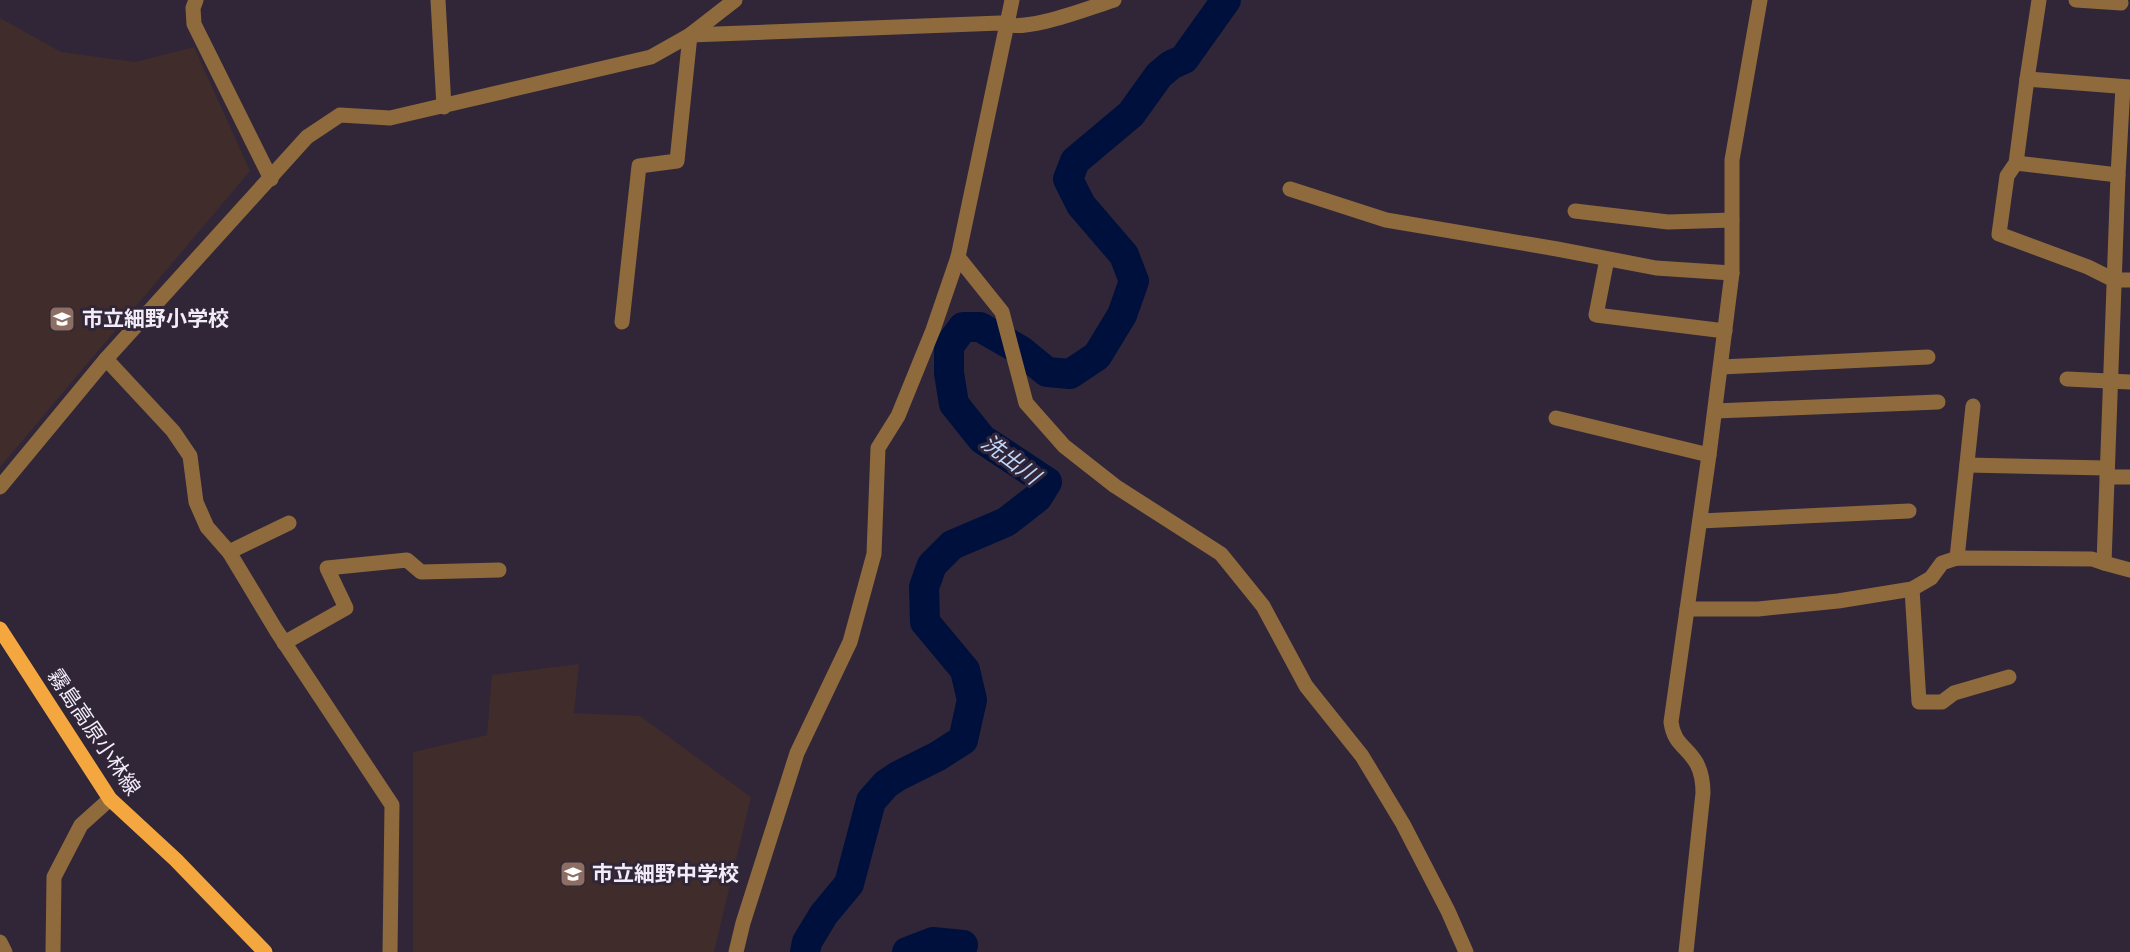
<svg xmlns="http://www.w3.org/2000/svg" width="2130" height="952" font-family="Georgia,'Noto Sans JP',serif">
  <rect width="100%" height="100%" fill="#302638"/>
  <g fill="#402c2a">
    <polygon points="0,18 61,52 135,62 194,47 250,171 0,467"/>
    <polygon points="579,664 574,713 640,716 751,797 714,952 413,952 413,752 487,735 492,675"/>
  </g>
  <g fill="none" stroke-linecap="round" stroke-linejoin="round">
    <g stroke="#00103c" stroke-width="30">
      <polyline points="805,952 807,942 824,914 849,884 871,801 886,784 898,776 938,756 963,740 972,700 965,670 925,622 924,587 932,565 952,545 1006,522 1037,498 1047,482 982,439 954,404 949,373 949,346 963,327 980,327 1020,350 1047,372 1070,374 1097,356 1122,315 1134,281 1124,255 1081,205 1068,179 1075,161 1131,114 1159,75 1171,65 1184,59 1226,0"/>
      <polyline points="907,952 933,942 963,945 961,952"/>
    </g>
    <g stroke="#8f6a3d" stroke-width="15">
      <polyline points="196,0 193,8 194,24 271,179"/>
      <polyline points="438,0 444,107"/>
      <polyline points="1012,0 958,257 1002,312 1026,403 1064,446 1115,486 1221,554 1263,606 1306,686 1362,756 1403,824 1448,911 1466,952"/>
      <polyline points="2076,0 2121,3"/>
      <path d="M 690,35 L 1000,23 C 1024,34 1088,8 1114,0"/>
      <polyline points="2027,79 2039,0"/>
      <polyline points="2130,87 2027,79 2016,163 2007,176 1999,234 2088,267 2114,280 2130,280"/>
      <polyline points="2016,163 2118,175 2123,87"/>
      <polyline points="1290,189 1386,220 1557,249 1656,268 1732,273"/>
      <polyline points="1575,211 1668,222 1732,220"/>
      <polyline points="1607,259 1596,315 1725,331"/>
      <polyline points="622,322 639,166 677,161 690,35"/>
      <polyline points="106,359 173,431 190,456 196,502 207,527 229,552 276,630 392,805 390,952"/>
      <polyline points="1721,367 1928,357"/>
      <polyline points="2067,379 2130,382"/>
      <polyline points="1715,411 1938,402"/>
      <polyline points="1556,418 1709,455"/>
      <polyline points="1967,465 2107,468"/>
      <polyline points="2107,477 2130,477"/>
      <polyline points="0,487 106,359 307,137 340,115 390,118 651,57 690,35 735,0"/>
      <polyline points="1700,521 1909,511"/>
      <polyline points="229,552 289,523"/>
      <polyline points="1957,558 1973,406"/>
      <polyline points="2104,563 2130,570"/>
      <polyline points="1912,589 1919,702 1942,702 1954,693 2009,677"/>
      <polyline points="1687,609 1758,609 1838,601 1912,589 1931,578 1942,563 1957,558 2092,559 2104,563 2118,175"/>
      <polyline points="284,643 346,608 327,568 407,560 421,572 499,570"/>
      <polyline points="0,942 5,952"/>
      <polyline points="53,952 54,877 81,825 110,799"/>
      <polyline points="736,952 743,923 797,753 850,642 874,554 878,448 898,416 933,330 958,257"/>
      <path d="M 1686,952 L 1703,793 C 1703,782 1702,774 1697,764 C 1687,746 1674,745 1671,722 L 1709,455 L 1732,273 L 1732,160 L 1760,0"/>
    </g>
    <polyline stroke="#f4a73e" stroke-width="15" points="0,629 110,799 176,860 265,952"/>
  </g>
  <defs>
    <g id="school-square" transform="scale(1.35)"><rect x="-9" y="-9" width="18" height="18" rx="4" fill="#8d6e63" stroke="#302638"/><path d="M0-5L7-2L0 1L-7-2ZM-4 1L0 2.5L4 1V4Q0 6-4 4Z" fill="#fff"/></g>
  </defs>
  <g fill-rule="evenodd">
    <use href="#school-square" x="62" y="319"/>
    <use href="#school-square" x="573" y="874"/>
  </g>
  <g text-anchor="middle" stroke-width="6" stroke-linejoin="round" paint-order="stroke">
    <g font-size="21" font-weight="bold" fill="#f2ecf8" stroke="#302638" text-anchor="start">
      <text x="82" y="326">市立細野小学校</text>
      <text x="592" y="881">市立細野中学校</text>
    </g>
    <g font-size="21" fill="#f2ecf8" stroke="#302638">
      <text transform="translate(94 732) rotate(56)" y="7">霧島高原小林線</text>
    </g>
    <g font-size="22" font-style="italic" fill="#c1d8fd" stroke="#302638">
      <text transform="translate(1011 459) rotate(37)" y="8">洗出川</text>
    </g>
  </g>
</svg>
